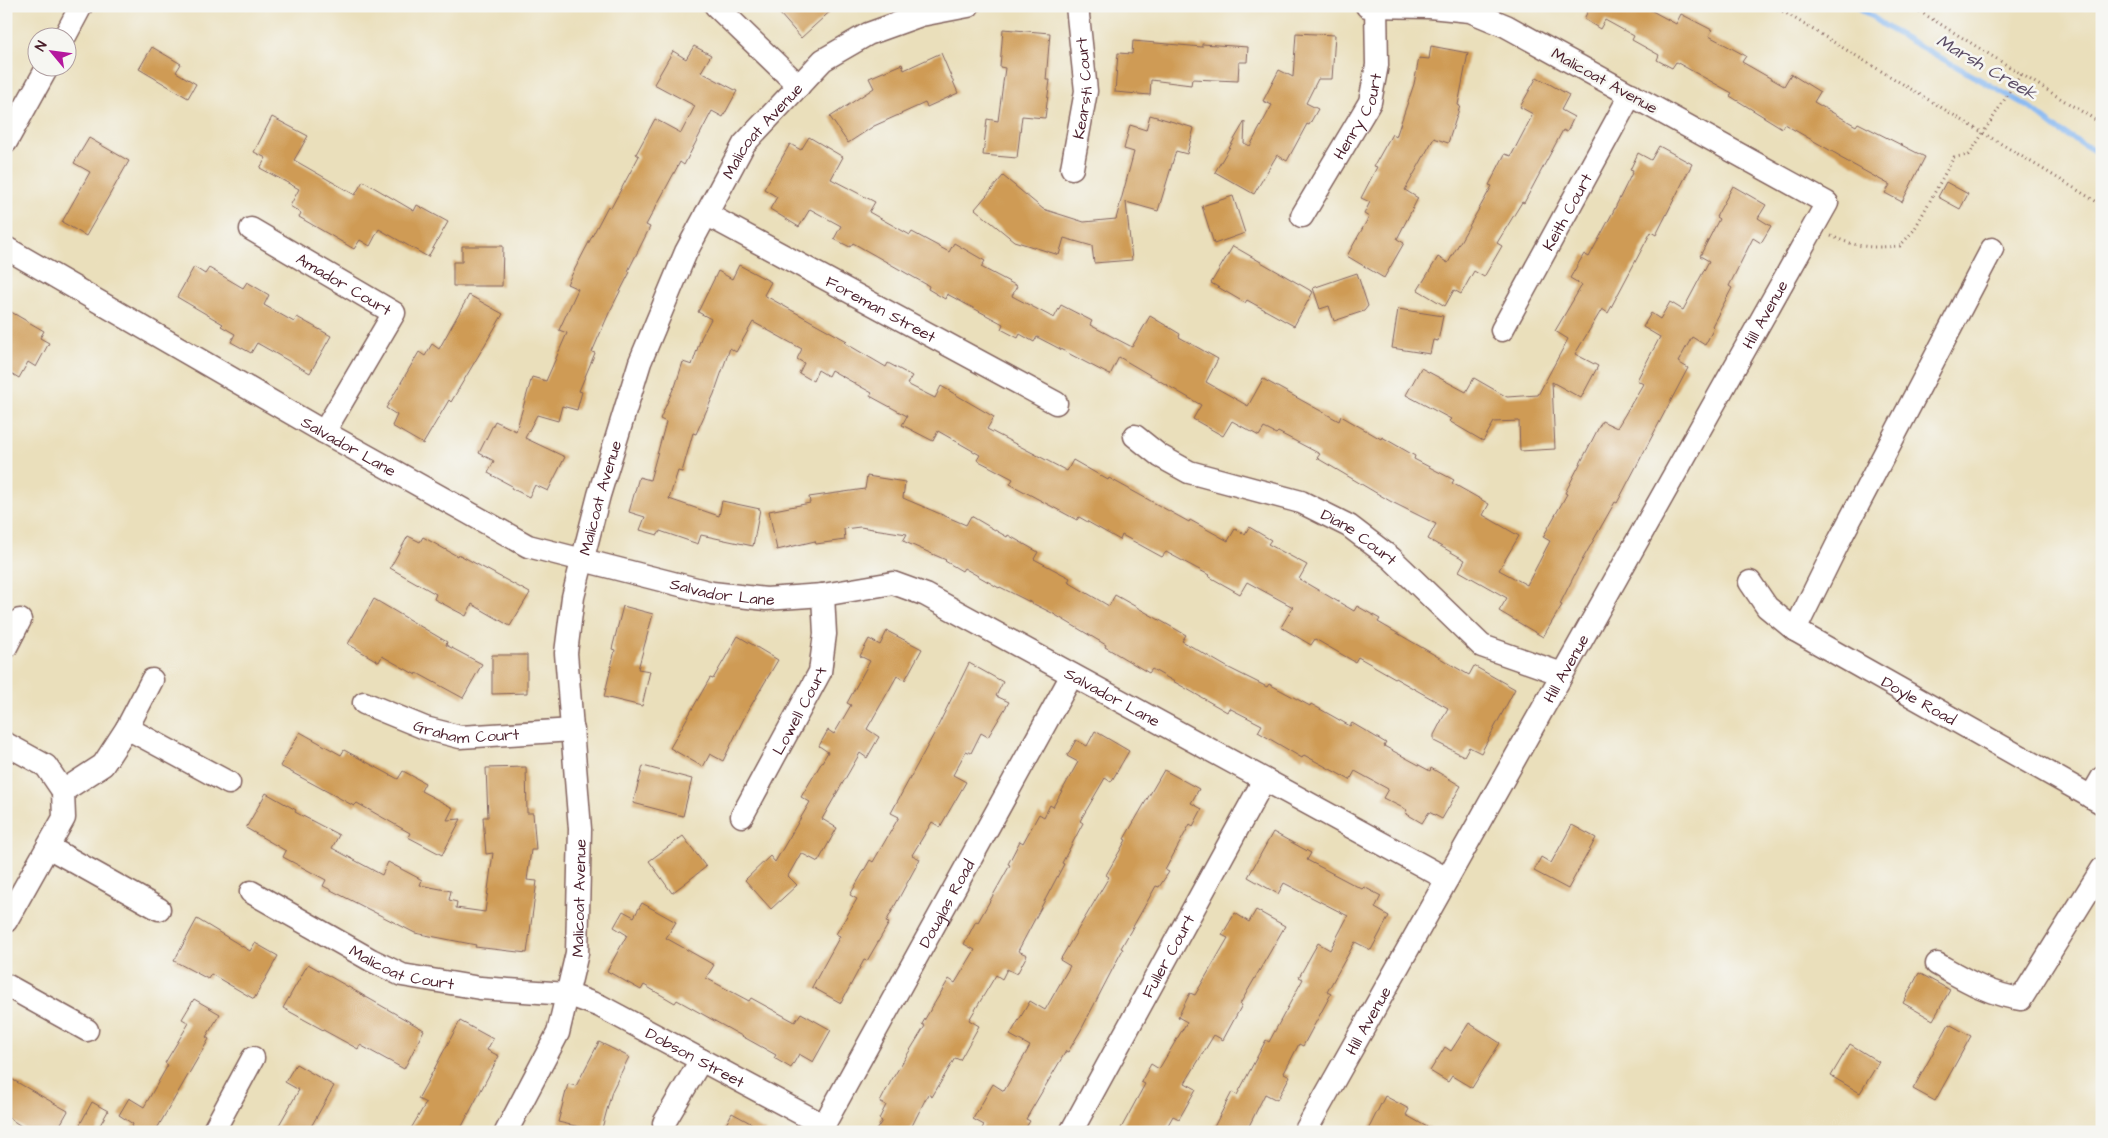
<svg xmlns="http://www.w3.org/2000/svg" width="2108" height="1138" font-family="'Architects Daughter',sans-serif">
  <rect width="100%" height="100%" fill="#f6f6f2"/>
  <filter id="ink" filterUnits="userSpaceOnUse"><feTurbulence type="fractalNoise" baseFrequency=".02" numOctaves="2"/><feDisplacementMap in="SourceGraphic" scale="10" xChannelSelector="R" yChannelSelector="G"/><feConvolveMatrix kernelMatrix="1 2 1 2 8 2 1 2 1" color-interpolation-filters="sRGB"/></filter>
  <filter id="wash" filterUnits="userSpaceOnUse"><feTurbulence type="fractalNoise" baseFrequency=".0096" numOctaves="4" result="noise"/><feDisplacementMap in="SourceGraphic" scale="20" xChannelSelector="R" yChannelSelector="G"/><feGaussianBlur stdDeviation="1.12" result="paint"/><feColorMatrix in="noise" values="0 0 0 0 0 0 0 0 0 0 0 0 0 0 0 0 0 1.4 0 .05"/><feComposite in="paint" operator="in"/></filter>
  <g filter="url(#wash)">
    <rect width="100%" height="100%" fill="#eadfbb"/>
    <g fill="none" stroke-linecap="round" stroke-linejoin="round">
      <polyline stroke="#85b7f2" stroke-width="5.5" points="1857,6 1891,30 2029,107 2058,130 2102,155"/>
    </g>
    <g id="blocks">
      <g fill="#cf9b54">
        <polygon points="773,6 836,6 801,38"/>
        <polygon points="1578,6 1643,6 1676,24 1681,14 1712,30 1709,36 1746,56 1742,62 1784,86 1791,74 1820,92 1814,102 1856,126 1858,123 1925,157 1902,202 1885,193 1890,185 1839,157 1840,156 1784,124 1782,128 1730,96 1732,93 1676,62 1672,68 1657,60 1659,55 1632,40 1634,36 1605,20 1600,29 1584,19 1588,11"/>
        <polygon points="1003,29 1050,33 1046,80 1050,80 1045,118 1022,116 1017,158 983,155 987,119 998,121 1005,68 1000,67"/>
        <polygon points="1296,33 1335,35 1332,79 1318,79 1306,103 1318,109 1309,125 1307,124 1287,161 1277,155 1254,194 1215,172 1245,121 1244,143 1250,146 1272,105 1263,101 1279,70 1293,77"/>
        <polygon points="1133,41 1202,47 1202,44 1248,47 1247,62 1239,62 1238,81 1192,79 1191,85 1151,80 1150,95 1115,92 1118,53 1132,54"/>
        <polygon points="694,46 711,55 701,72 737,91 723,117 712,111 684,165 680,162 646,225 650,227 628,271 630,272 609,313 592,352 595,353 579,391 582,392 577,410 562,406 558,421 537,415 525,438 565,457 548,491 535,485 529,497 511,488 512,486 488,473 494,461 479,453 495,421 516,431 532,377 546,381 567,333 559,330 578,289 567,284 608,206 611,208 639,156 636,154 655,119 681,133 695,106 654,84 673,51 686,59"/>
        <polygon points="1431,46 1468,53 1458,105 1460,106 1448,143 1434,138 1405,190 1418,198 1397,239 1404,243 1384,278 1347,256 1369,217 1364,214 1370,202 1361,198 1377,167 1374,166 1392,134 1396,137 1414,84 1419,58 1429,59"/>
        <polygon points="152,47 181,64 176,72 196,84 188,98 139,69"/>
        <polygon points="941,53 958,93 927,107 925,103 874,126 848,143 830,117 874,88 869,78 902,64 904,70"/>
        <polygon points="1537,77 1569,95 1561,110 1574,117 1567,132 1563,130 1524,203 1522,202 1497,243 1502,246 1484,277 1474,271 1461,294 1454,290 1445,306 1418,290 1438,257 1448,263 1492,186 1489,185 1505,154 1511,156 1533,114 1520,107"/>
        <polygon points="1150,115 1194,128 1187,154 1176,151 1158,211 1126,202 1132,260 1094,263 1092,246 1064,238 1059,255 1014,241 975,209 1003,176 1043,209 1084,222 1116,219 1134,152 1124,149 1130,125 1146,130"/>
        <polygon points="272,117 308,136 294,160 355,195 363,181 414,211 417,205 448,222 428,257 379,229 370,246 360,240 354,249 299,217 301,213 290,206 299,189 260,168 266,158 254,152"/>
        <polygon points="809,137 843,157 831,179 875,202 869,212 910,235 912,232 949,252 954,243 985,261 981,267 1017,286 1012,296 1054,318 1061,305 1092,321 1090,325 1132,347 1150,316 1180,334 1179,337 1218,359 1206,382 1248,406 1263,379 1339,421 1341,416 1381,439 1382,437 1415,456 1414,459 1454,480 1452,483 1489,504 1483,515 1519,536 1499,570 1527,585 1550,541 1543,537 1567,494 1565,493 1602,421 1617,428 1643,384 1637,380 1660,337 1643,327 1651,313 1660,319 1670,302 1683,310 1709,261 1700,256 1719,219 1716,217 1733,186 1766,205 1758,218 1771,226 1761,243 1753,238 1729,286 1732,288 1712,326 1714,328 1705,345 1692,337 1678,362 1688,368 1617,503 1615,502 1580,564 1560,604 1562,605 1543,637 1499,611 1507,598 1459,571 1465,560 1428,539 1436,524 1390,501 1317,458 1320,454 1278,432 1276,434 1264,428 1259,436 1232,421 1223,436 1193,419 1201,405 1119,357 1110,375 1037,337 1034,342 1020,334 1018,338 1001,329 1003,324 947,294 945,299 928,289 929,286 853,243 850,247 834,239 841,226 810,209 799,227 770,209 777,197 764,189 790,144 801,150"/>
        <polygon points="89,138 129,161 86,236 62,222 90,172 74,163"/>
        <polygon points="1659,146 1692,164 1656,235 1651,232 1608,313 1602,309 1575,354 1598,366 1581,398 1552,382 1555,449 1520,451 1519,421 1494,422 1483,441 1449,421 1451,419 1406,395 1421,368 1466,392 1474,378 1507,397 1538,395 1568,339 1555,331 1582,285 1570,278 1584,254 1589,257 1613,212 1633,171 1630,170 1638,153 1651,160"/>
        <polygon points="1946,182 1968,194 1960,209 1938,197"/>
        <polygon points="1233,196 1245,233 1214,244 1202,206"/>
        <polygon points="462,246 503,246 502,286 453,286 453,262 462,262"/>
        <polygon points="1233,246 1313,292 1294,326 1247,300 1245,303 1211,283"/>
        <polygon points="739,265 771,282 764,295 847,341 845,343 886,367 888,363 912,376 907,384 935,398 941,386 994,417 987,429 1067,471 1073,460 1108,480 1109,478 1189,522 1190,520 1228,541 1235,529 1245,534 1249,527 1271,540 1268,544 1307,565 1299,579 1354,611 1357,606 1380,619 1378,622 1469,675 1474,666 1515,689 1481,753 1469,747 1464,756 1434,741 1434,735 1448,708 1358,657 1355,662 1315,639 1311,645 1281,627 1293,607 1247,582 1240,594 1208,576 1209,575 1166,552 1162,557 1122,535 1120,540 1079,517 1077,520 1010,484 1013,479 977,460 980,455 938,431 933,441 902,425 907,416 870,396 872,393 831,370 828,376 818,370 813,381 799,373 804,363 797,359 802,349 753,322 736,352 730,348 714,394 696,434 693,433 682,472 678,471 669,499 719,516 722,501 760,509 753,546 701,535 698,544 660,531 658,535 640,530 645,517 629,512 639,477 650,480 666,422 660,419 674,387 675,387 683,362 692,365 701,338 711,319 698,312 718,271 732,279"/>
        <polygon points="194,267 205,274 209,268 243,288 247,282 269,295 264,305 294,322 297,317 331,336 310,373 257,343 251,353 231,342 235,334 221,326 223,324 177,297"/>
        <polygon points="1357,273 1368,306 1364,311 1334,321 1329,306 1320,309 1313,288"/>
        <polygon points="469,295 503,314 451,402 449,400 423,444 392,426 397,415 386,408 419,352 425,356 432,344 439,349"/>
        <polygon points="6,309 44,331 40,338 49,343 36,367 28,362 19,378 6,370"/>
        <polygon points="1398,309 1443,316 1438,341 1433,340 1430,354 1392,348"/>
        <polygon points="867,476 905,482 903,498 966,525 971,516 1007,537 1008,535 1038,552 1034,559 1070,578 1068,582 1109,606 1115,595 1186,635 1182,641 1227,667 1267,687 1269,684 1310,706 1311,704 1350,726 1352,723 1386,743 1384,746 1430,771 1431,768 1461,786 1442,819 1429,812 1422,823 1405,813 1407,810 1383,798 1388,789 1355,771 1350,780 1304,755 1302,758 1258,732 1262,725 1229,708 1227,712 1152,669 1149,673 1105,647 1106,645 1052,613 1000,587 999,588 964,568 962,571 945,561 946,560 903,541 907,534 860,527 844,529 845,540 816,544 815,541 777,550 769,511 810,503 809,497 865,489"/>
        <polygon points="408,536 420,542 423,537 457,556 458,554 530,593 510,626 472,604 466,616 434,599 436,594 390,568"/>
        <polygon points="374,599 447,642 446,645 482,664 463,698 417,673 416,675 382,656 379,662 348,644"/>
        <polygon points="623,606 653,614 638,669 650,671 642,706 604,697 615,650 612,649"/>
        <polygon points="887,631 922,649 905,680 897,676 867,729 879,737 867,758 860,753 822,819 837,828 818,862 801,853 788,876 797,885 771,909 745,880 770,856 775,862 810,802 801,797 828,752 819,746 828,730 834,734 851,705 847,703 870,661 860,656 869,639 880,645"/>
        <polygon points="738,636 778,660 746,714 723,761 710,754 703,767 670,748 710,678 713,679"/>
        <polygon points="492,655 527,655 527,693 492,694"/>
        <polygon points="969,663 1003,682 996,696 1009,702 988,737 981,733 971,753 966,751 953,775 966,782 940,827 932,822 912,855 920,859 886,922 889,923 867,961 864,960 841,1003 812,987 840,936 836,934 857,899 850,895 870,860 873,862 899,817 891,813 934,734"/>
        <polygon points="1095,731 1129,751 1111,782 1105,778 1080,821 1083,823 1062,863 1064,864 1018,951 1027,955 1017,974 1007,969 1002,979 996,975 969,1020 979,1026 960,1060 955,1058 932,1097 928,1094 909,1132 875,1132 882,1121 879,1119 886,1105 880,1102 891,1081 925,1026 922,1024 949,979 955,983 975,950 964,944 976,921 978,922 1010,865 1008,864 1020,841 1023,843 1039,814 1044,817 1050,805 1053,807 1078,762 1067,756 1076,740 1087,746"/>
        <polygon points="300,732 341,755 344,750 398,779 403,771 425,783 421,791 453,808 447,820 461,819 442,855 408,837 410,833 357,803 354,806 280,766"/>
        <polygon points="643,766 692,779 683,816 633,803"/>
        <polygon points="526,767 527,813 533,813 536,850 531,850 527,880 537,881 527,953 475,947 476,945 415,933 323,886 326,880 283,857 286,851 246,828 266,793 296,810 295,812 339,835 332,848 382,875 388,862 422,880 420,885 451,891 449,900 457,902 456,908 485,912 493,853 486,854 483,817 488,817 486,768"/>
        <polygon points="1164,770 1199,789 1191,803 1202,809 1193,826 1190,824 1165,870 1169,872 1159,887 1156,886 1121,948 1123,949 1081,1030 1068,1052 1066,1051 1026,1119 1030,1121 1023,1132 980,1132 984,1125 973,1119 993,1084 1004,1091 1030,1046 1010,1035 1030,1001 1045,1010 1070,966 1060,960 1109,877 1106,875 1126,840 1124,839"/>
        <polygon points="1572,825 1596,838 1568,889 1534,871 1541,857 1551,863"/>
        <polygon points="1273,832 1311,853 1307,860 1362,889 1364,887 1381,896 1375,908 1389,916 1371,950 1355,942 1327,992 1331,994 1303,1046 1299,1044 1284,1073 1290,1076 1277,1100 1265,1094 1246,1132 1222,1132 1214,1127 1232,1092 1237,1095 1266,1040 1269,1042 1303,979 1299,977 1318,943 1330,950 1348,916 1284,883 1278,894 1248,877"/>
        <polygon points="683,836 706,867 672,893 649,861"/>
        <polygon points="642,903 676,922 666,938 714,965 706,978 749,1001 751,998 795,1022 801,1013 831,1030 813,1062 799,1054 791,1068 774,1058 776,1055 677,1000 675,1003 644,985 641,990 607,971 627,935 614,927 623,911 634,917"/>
        <polygon points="1256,910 1285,926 1240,1004 1242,1005 1223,1040 1214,1035 1185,1083 1196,1089 1179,1119 1173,1116 1164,1132 1119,1132 1145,1084 1141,1082 1151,1064 1159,1069 1187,1022 1178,1017 1190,993 1195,995 1228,938 1222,935 1235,913 1249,922"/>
        <polygon points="197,919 250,951 255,943 278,956 254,999 211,974 208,979 174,961"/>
        <polygon points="308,964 424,1030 404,1069 360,1045 358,1049 283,1008"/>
        <polygon points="1919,973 1950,990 1933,1020 1903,1003"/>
        <polygon points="194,999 220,1014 206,1037 209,1039 155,1132 129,1132 133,1124 119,1115 129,1098 144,1107 168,1065 165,1063 189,1023 182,1019"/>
        <polygon points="460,1021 493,1039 487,1050 499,1056 459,1132 409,1132 426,1103 418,1099"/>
        <polygon points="1469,1023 1500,1043 1472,1088 1452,1076 1448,1082 1430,1071 1445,1047 1451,1051"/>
        <polygon points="1949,1024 1971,1036 1935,1101 1913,1089"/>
        <polygon points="599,1042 629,1057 612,1091 601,1132 558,1122 568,1084 576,1086"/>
        <polygon points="1850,1044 1879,1062 1860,1093 1831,1076"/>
        <polygon points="296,1064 334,1086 308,1132 275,1132 299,1090 285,1082"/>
        <polygon points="6,1076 68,1111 56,1132 30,1132 6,1116"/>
        <polygon points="1385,1096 1409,1109 1406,1115 1436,1132 1367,1132"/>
        <polygon points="92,1102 108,1111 96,1132 76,1132"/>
        <polygon points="732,1113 767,1132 722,1132"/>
      </g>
    </g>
  </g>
  <g filter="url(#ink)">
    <use href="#blocks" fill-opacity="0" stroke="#82625d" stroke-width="1"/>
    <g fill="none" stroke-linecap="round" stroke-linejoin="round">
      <g stroke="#82625d" stroke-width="25">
        <g id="minor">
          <polyline points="716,6 799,86"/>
          <polyline points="64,38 81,6"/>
          <polyline points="6,142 47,68"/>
          <path id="s1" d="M 1072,168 L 1086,91 L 1077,6"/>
          <path id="s2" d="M 706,214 L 1056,403"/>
          <path id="s3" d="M 1302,216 L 1370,102 L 1377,65 L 1376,6"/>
          <path id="s4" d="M 251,229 L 394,313 L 324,432"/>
          <path id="s5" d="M 6,248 L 324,432 L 528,546 L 712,593 L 766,599 L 823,595 L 893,583 L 926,595 L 1447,879"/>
          <path id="s6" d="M 1502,330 L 1631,94"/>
          <path id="s7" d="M 1135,436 L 1160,456 L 1189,472 L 1301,502 L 1349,526 L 1391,558 L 1482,646 L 1562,674"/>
          <path id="s8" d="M 1750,582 L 1767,607 L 1795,630 L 2102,803"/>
          <polyline points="1795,630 1840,539 1992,249"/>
          <polyline points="6,647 20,620"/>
          <path id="s9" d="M 364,703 L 425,728 L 460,737 L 573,730"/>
          <polyline points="127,728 229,783"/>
          <polyline points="6,744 46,766 63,791"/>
          <polyline points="63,791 103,765 127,728 152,680"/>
          <polyline points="2091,797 2102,778"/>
          <path id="s10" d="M 742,816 L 820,672 L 825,634 L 823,595"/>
          <polyline points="48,847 159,909"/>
          <path id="s11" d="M 251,892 L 371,960 L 402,975 L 480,988 L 567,994 L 600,1006 L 823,1125"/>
          <polyline points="6,921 64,818 63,791"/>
          <path d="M 1937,964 C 1964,979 1990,995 2021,999 L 2102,869"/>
          <polyline points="6,985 87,1030"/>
          <polyline points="664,1123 701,1060"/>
          <polyline points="213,1132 253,1058"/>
          <path id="s12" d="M 506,1132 L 558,1033 L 577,953 L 580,829 L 566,653 L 573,597 L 599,495 L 640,362 L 686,252 L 744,144 L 823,60 L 868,34 L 921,15 L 968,6"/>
          <path id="s13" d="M 820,1132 L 1072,675"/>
          <path id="s14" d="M 1071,1132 L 1264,780"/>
          <path id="s15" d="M 1305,1132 L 1827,203 L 1506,26 L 1470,11 L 1430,7 L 1367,6"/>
        </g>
      </g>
      <g stroke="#82625d" stroke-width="3" stroke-dasharray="1 4" stroke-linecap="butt">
        <polyline points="1774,6 2102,205"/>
        <polyline points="1911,6 2102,124"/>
        <path d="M 1831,236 C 1859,248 1870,248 1900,246 L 1914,230 L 1954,157 L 1969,155 L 2021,74"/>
      </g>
      <use href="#minor" stroke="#fff" stroke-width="22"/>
    </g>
  </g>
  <g text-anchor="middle" stroke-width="5" stroke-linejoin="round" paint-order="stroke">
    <g font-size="16" fill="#4a1f2b" stroke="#f6f6f2">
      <text transform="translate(1605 80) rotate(29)" y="6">Malicoat Avenue</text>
      <text dy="6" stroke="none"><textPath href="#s1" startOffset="81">Kearsti Court</textPath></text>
      <text dy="6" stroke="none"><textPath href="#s3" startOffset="115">Henry Court</textPath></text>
      <text dy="6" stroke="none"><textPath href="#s12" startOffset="1059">Malicoat Avenue</textPath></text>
      <text dy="6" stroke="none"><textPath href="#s6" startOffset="135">Keith Court</textPath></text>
      <text dy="6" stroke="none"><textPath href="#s4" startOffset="108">Amador Court</textPath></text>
      <text dy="6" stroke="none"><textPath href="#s2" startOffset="199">Foreman Street</textPath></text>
      <text dy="6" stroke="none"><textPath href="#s15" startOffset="938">Hill Avenue</textPath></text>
      <text dy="6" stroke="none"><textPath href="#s5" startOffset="396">Salvador Lane</textPath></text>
      <text dy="6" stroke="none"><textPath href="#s12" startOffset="654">Malicoat Avenue</textPath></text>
      <text dy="6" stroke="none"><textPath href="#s7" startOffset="249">Diane Court</textPath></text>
      <text dy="6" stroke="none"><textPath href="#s5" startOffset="801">Salvador Lane</textPath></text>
      <text dy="6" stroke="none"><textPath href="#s15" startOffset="532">Hill Avenue</textPath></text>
      <text dy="6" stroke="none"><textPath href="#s5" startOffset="1221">Salvador Lane</textPath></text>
      <text dy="6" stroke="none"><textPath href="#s8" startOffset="209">Doyle Road</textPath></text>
      <text dy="6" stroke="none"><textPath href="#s10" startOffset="120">Lowell Court</textPath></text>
      <text dy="6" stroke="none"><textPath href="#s9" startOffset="108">Graham Court</textPath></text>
      <text dy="6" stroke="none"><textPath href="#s12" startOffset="249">Malicoat Avenue</textPath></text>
      <text dy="6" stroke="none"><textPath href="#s13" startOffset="261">Douglas Road</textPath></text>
      <text dy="6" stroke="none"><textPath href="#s14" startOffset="201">Fuller Court</textPath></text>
      <text dy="6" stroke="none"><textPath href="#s11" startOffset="170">Malicoat Court</textPath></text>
      <text dy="6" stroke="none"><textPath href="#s15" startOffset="128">Hill Avenue</textPath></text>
      <text dy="6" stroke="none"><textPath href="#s11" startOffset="482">Dobson Street</textPath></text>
    </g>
    <g font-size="18" font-style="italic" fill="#5c4d67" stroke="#f6f6f2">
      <text transform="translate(1987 67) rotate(30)" y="6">Marsh Creek</text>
    </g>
  </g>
  <rect width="2108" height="1138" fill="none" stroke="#f6f6f2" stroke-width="25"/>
  <g transform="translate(52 52) rotate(299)"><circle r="24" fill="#f6f6f2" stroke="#b1a0a2"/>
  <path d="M0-4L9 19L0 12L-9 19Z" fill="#b5179e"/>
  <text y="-8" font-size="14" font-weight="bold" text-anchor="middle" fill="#4a1f2b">N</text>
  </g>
</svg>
